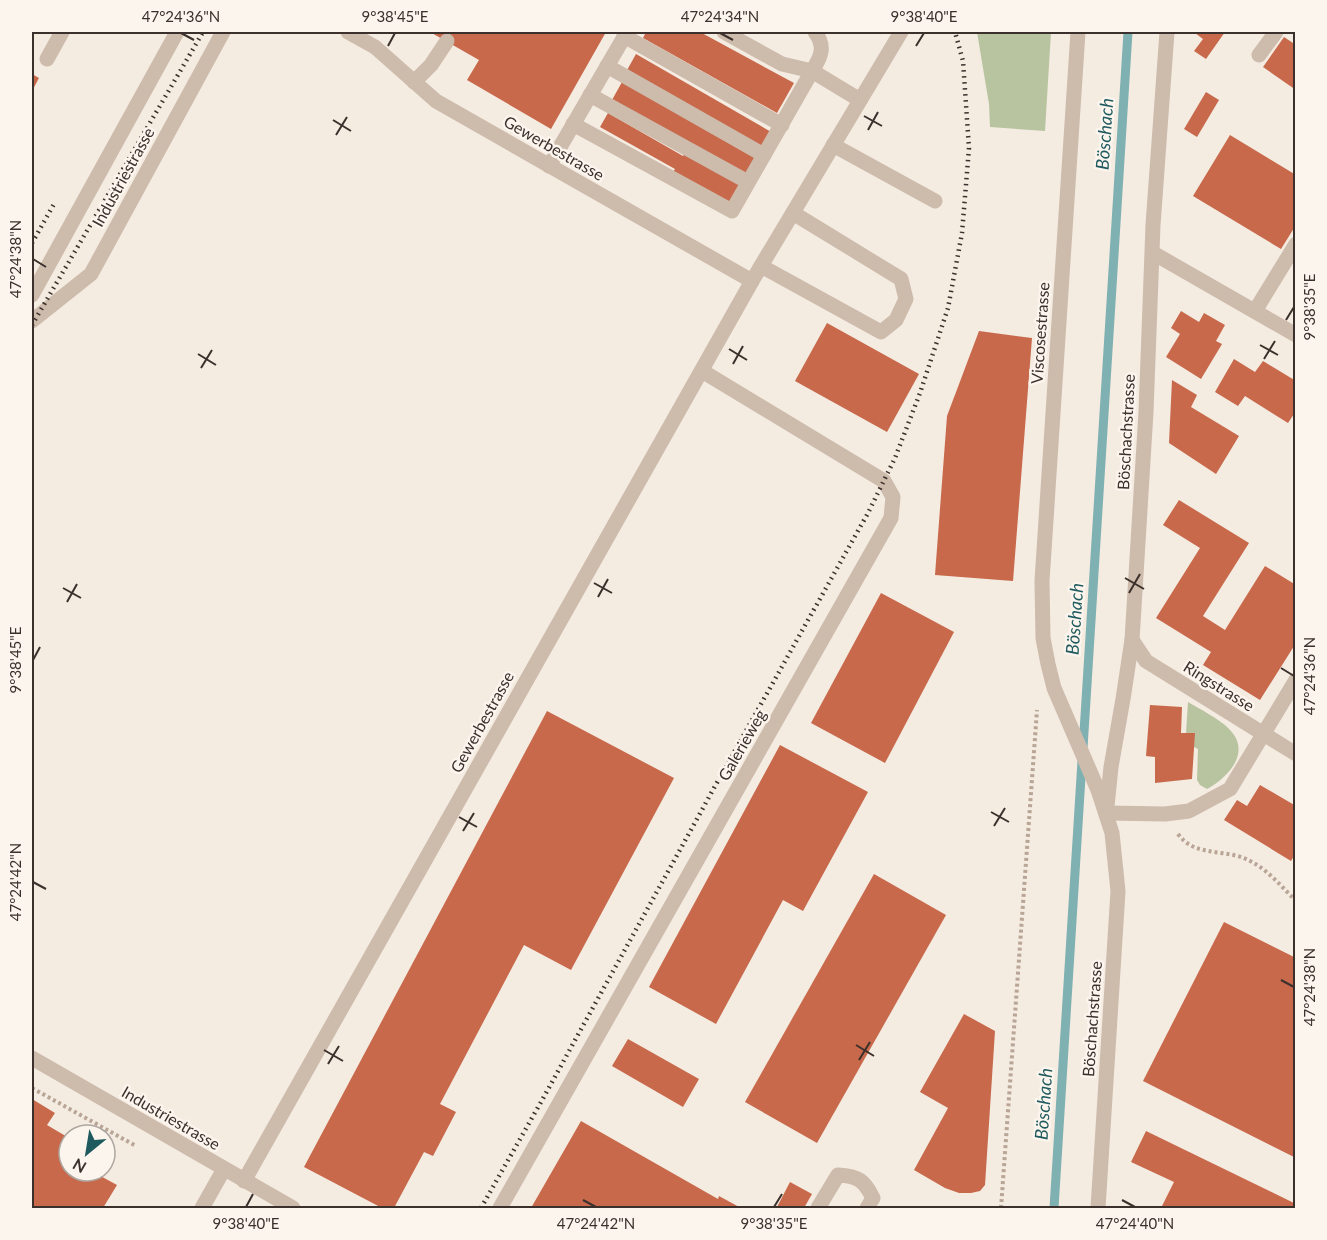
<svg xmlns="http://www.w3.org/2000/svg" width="1327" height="1240" font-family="Lato,sans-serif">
  <rect width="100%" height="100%" fill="#f4ebe1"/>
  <g fill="#b8c4a0">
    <polygon points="977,32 1051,32 1045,131 990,127 989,104"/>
    <path d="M 1188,702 C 1198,708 1223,721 1230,730 C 1252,753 1227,778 1207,789 L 1200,785 L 1197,780 L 1198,749 L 1194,747 L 1186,733 Z"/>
  </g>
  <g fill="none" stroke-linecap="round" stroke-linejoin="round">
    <g stroke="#7fb0b2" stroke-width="9">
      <polyline points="1083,748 1128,32"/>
      <polyline points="1054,1208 1082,761"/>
    </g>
  </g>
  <g fill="#c8694b">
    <polygon points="430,32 606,32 551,129 467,80 479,60"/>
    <polygon points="646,32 700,32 794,83 777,113 643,38"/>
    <polygon points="1196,32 1225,32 1206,59 1194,51 1203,39 1195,33"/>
    <polygon points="1284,37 1296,45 1296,90 1263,67"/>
    <polygon points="636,54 773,133 763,150 626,72"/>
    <polygon points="32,74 39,78 32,91"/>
    <polygon points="622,82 760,161 749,178 612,100"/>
    <polygon points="1206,92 1219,100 1197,137 1184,129"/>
    <polygon points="608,113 683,156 685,153 743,186 732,206 673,172 675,169 600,127"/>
    <polygon points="1230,135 1296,175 1296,225 1281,249 1193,196"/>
    <polygon points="1181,311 1199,322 1204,313 1225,325 1216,341 1222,344 1201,379 1166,357 1180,334 1171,328"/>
    <polygon points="827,323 919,374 887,432 795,381"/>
    <polygon points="979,331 1032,338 1013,581 935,575 947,416"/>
    <polygon points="1234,359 1255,372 1263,361 1296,381 1296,411 1288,423 1245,396 1238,406 1215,392"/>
    <polygon points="1172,380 1197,395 1191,407 1239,436 1216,474 1169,443"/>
    <polygon points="1179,500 1249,543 1203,616 1225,630 1265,566 1296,585 1296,643 1260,700 1203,665 1211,652 1156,618 1200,548 1163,525"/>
    <polygon points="881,593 954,632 885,763 811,723"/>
    <polygon points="1150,705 1182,707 1181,733 1195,733 1192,779 1155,783 1155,757 1146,756"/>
    <polygon points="547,711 674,778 571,970 524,945 440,1104 456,1112 433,1156 424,1152 394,1208 382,1208 304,1167"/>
    <polygon points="780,745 868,792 803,911 783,900 716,1024 649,987"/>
    <polygon points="1260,785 1296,806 1296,853 1291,861 1224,820 1237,800 1247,806"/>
    <polygon points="874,874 946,915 817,1143 745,1102"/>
    <polygon points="1224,922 1296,958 1296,1158 1143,1081"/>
    <polygon points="964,1014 995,1031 985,1185 980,1191 971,1193 959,1193 945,1188 914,1170 948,1108 920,1092"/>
    <polygon points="628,1039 699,1079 683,1107 612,1066"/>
    <polygon points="32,1099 55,1113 47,1125 69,1138 69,1171 96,1171 95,1173 117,1185 103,1208 32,1208"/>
    <polygon points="581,1121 718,1199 719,1196 741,1208 531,1208"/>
    <polygon points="1146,1131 1296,1204 1296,1208 1161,1208 1174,1182 1131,1162"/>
    <polygon points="790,1182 812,1194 804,1208 780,1208 777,1207"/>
  </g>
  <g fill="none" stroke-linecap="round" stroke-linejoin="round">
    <g stroke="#b9a596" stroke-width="4" stroke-dasharray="3 3" stroke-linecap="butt">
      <path d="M 1178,834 C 1193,855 1219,850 1241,857 C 1264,865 1279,884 1296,901"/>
      <polyline points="32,1088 136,1146"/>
      <polyline points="1001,1208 1037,710"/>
    </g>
    <g stroke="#cdbbac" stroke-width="15">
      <polyline points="348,32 375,47 436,101 752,281"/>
      <path d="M 724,32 L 782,64 L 812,71 C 821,57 826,47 815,32"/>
      <polyline points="1078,32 1042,581 1043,638 1048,664 1054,688 1098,790 1112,833 1118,891 1098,1208"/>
      <polyline points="624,36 782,125"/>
      <polyline points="1259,55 1276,32"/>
      <polyline points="47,59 62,32"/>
      <polyline points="607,66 764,155"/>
      <polyline points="414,82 431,65 447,41"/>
      <polyline points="590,95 748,182"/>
      <polyline points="573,124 732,211 812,71 860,100"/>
      <polyline points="833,145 935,201"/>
      <polyline points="549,166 627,32"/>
      <polyline points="1153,253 1296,335"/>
      <polyline points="761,266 881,332 896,320 906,299 901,279 793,213"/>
      <polyline points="32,295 177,32"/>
      <polyline points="1255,311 1296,244"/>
      <polyline points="32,321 91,274 223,32"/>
      <polyline points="1132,640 1146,661 1296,754"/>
      <polyline points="1107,806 1111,767 1123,699 1132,640 1146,412 1153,225 1167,32"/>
      <polyline points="1106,813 1165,814 1189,811 1230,789 1296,680"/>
      <polyline points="32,1058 293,1208"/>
      <polyline points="244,1181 752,281 901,32"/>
      <polyline points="202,1208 224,1169"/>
      <polyline points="500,1208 891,518 893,497 884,481 702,371"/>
      <path d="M 818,1208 L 838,1175 C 858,1176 864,1180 873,1198 L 867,1208"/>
    </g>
    <g stroke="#3b302b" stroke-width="4.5" stroke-dasharray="1.5 4.5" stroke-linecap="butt">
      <polyline points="32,243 54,204"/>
      <polyline points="32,325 203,32"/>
      <polyline points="481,1208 541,1102 714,788 868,513 895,458 920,393 948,308 962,233 969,148 963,61 955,32"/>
    </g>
  </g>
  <path fill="none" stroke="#3b302b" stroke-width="2" d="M 181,33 L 194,40M 720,33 L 733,40M 388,46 L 395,33M 916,46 L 924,33M 864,116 L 882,126M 333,120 L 351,131M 868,130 L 878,112M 336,135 L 347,117M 33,259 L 46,267M 1286,320 L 1294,307M 1260,345 L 1278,355M 729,349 L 747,360M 198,354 L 216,365M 1264,359 L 1275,341M 733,364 L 743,346M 201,368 L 212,350M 1125,578 L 1144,589M 594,583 L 612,593M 63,588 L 81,598M 1129,593 L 1140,574M 598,597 L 608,579M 67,602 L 77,584M 33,660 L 40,647M 1281,668 L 1294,676M 991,812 L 1009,822M 459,817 L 477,827M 994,826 L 1005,808M 463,831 L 474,813M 33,882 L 46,889M 1281,980 L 1294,987M 856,1045 L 874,1056M 324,1050 L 343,1061M 859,1060 L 870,1042M 328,1064 L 339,1046M 583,1200 L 596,1207M 1122,1200 L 1135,1207M 246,1207 L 253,1194M 774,1207 L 782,1194"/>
  <g text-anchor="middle" stroke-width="5" stroke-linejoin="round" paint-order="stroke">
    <g font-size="16" fill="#3b302b" stroke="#fbf5ee">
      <text transform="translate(554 148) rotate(30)" y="6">Gewerbestrasse</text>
      <text transform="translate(123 177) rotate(-61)" y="6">Industriestrasse</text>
      <text transform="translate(1040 333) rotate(-86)" y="6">Viscosestrasse</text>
      <text transform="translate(1126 432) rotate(-87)" y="6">Böschachstrasse</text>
      <text transform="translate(1219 686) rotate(32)" y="6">Ringstrasse</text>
      <text transform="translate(482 722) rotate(-61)" y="6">Gewerbestrasse</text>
      <text transform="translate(742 745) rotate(-60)" y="6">Galerieweg</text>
      <text transform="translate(1092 1019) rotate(-86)" y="6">Böschachstrasse</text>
      <text transform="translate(171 1118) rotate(30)" y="6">Industriestrasse</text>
    </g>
    <g font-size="18" font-style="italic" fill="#1f5a5e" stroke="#fbf5ee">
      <text transform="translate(1105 134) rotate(-86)" y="6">Böschach</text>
      <text transform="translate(1075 619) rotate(-86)" y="6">Böschach</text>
      <text transform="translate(1044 1104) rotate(-86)" y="6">Böschach</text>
    </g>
  </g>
  <rect width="1327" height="1240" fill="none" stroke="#fbf5ee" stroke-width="66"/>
  <g transform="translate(87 1153) rotate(210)"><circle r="28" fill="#fbf5ee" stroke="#aea6a0" stroke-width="1.5"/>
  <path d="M0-4.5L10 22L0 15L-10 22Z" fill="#1f5a5e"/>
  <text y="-9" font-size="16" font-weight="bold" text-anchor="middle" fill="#3b302b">N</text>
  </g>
  <rect x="33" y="33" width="1261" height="1174" fill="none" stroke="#3b302b" stroke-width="2"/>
  <g font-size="15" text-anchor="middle" fill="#3b302b">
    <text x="181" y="22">47°24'36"N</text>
    <text x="395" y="22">9°38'45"E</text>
    <text x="720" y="22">47°24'34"N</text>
    <text x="924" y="22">9°38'40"E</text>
    <text transform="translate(16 259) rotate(-90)" y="5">47°24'38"N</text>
    <text transform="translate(1310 307) rotate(-90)" y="5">9°38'35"E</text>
    <text transform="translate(16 660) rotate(-90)" y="5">9°38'45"E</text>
    <text transform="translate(1310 676) rotate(-90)" y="5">47°24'36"N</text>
    <text transform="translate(16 882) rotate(-90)" y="5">47°24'42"N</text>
    <text transform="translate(1310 987) rotate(-90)" y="5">47°24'38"N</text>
    <text x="246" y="1229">9°38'40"E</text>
    <text x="596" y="1229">47°24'42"N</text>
    <text x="774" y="1229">9°38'35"E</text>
    <text x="1135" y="1229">47°24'40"N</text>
  </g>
</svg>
